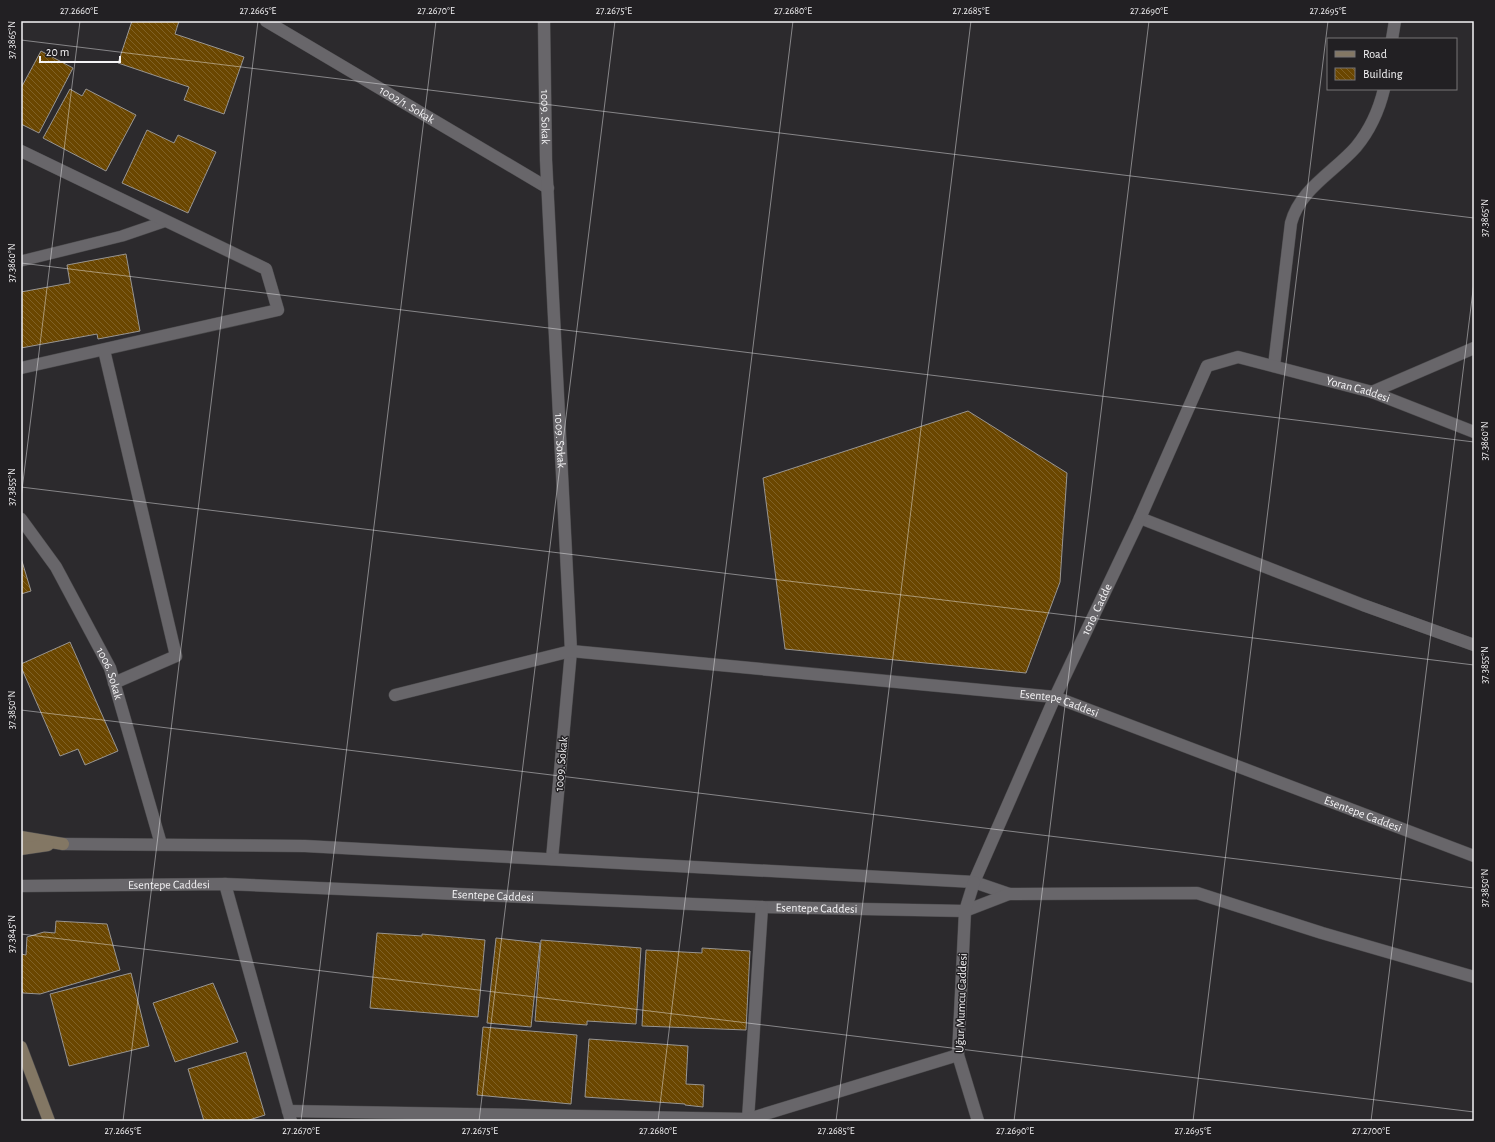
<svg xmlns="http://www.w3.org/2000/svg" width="1495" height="1142" font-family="'Alegreya Sans',sans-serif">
  <defs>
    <pattern id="building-back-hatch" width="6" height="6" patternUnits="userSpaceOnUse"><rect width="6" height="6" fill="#6a4600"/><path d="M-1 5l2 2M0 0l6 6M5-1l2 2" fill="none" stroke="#806126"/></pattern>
  </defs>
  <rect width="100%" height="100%" fill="#2c2a2d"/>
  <g fill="url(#building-back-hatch)" stroke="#989592">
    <polygon points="132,21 179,21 175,34 244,57 224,114 184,100 189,87 118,63"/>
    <polygon points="41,51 73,68 39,133 21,124 21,88"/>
    <polygon points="70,89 82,96 86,89 136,115 106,171 43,138"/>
    <polygon points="147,130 174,143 178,135 216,152 188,213 122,183"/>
    <polygon points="126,254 140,331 98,339 97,334 21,348 21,292 70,283 67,265"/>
    <polygon points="968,411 1067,473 1060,582 1026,673 785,649 763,478"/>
    <polygon points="21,558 31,591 21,594"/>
    <polygon points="70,642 118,751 85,765 78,749 60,756 21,667 21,664"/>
    <polygon points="56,921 107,924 120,970 40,994 23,993 21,987 21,954 26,955 27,937 44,932 55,933"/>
    <polygon points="377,933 422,936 422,934 485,940 478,1017 370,1008"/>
    <polygon points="496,938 540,943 531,1027 487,1023"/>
    <polygon points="541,940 641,948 636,1024 587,1021 587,1025 535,1021"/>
    <polygon points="702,948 750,951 746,1030 642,1026 646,950 702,953"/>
    <polygon points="131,973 149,1046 69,1066 50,994"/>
    <polygon points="213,983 238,1042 175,1062 153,1003"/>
    <polygon points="483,1027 577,1035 571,1104 477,1095"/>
    <polygon points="589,1039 688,1046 686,1084 704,1085 703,1107 685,1105 685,1104 585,1097"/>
    <polygon points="246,1052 265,1115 246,1121 204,1121 188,1069"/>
  </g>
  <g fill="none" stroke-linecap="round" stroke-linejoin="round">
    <g stroke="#4a494b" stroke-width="12">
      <polyline id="service" points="21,261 122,236 166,221"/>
    </g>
    <g stroke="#4a494b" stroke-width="13">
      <g id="minor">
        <path id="s1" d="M 266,21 L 548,188"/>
        <path id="s2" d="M 544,21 L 546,160 L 571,651 L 552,859"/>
        <polyline points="1392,39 1395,21"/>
        <polyline points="21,151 266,269 278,310 21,368"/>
        <polyline points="104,350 176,656 114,683"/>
        <path d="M 1274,366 L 1291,223 C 1300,189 1334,172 1356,147 C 1370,130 1379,110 1384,89"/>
        <polyline points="1372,392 1474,348"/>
        <polyline points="1140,518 1363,605 1474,645"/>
        <path id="s3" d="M 21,519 L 56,567 L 110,668 L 161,844"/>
        <path id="s4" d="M 395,695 L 571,651 L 1055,697 L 1474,856"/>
        <polyline points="63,844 305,846 974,882 1009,894"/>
        <path id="s5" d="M 974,882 L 1055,697 L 1140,518 L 1207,366 L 1238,357 L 1372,392 L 1474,432"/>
        <polyline points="225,884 291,1121"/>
        <path id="s6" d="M 21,886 L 225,884 L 762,907 L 965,911 L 1009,894 L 1197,893 L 1322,933 L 1474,977"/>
        <polyline points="288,1111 748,1119 762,907"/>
        <polyline points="742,1121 958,1055"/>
      </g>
    </g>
    <g stroke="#4a494b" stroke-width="13">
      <polyline id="tertiary" points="974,882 965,911 958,1055 978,1121"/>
    </g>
    <g stroke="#4a494b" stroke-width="13">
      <g id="secondary">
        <polyline points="21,837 63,844"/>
        <polyline points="21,849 48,845"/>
        <polyline points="21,1047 49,1121"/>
      </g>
    </g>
    <use href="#service" stroke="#68666a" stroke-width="11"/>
    <use href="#minor" stroke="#68666a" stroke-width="12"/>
    <use href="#tertiary" stroke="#68666a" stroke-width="12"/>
    <use href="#secondary" stroke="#837764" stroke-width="12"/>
  </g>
  <path fill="none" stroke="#f5f4f6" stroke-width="1" stroke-opacity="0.45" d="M 21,40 L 1474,218M 21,263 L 1474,442M 21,487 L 1474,665M 21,498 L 80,21M 21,710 L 1474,888M 21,934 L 1474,1112M 123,1121 L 258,21M 301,1121 L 436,21M 479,1121 L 615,21M 658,1121 L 793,21M 836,1121 L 971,21M 1014,1121 L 1149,21M 1193,1121 L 1328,21M 1371,1121 L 1474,282"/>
  <g text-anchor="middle" stroke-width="3" stroke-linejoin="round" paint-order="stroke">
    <g font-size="12" fill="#f5f4f6" stroke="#222023">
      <text dy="4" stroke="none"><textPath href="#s1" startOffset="164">1002/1. Sokak</textPath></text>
      <text dy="4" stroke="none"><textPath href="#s2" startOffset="96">1009. Sokak</textPath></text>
      <text dy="4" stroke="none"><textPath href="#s5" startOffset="723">Yoran Caddesi</textPath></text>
      <text dy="4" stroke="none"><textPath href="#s2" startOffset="420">1009. Sokak</textPath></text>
      <text dy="4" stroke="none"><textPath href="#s5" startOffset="299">1010. Cadde</textPath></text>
      <text dy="4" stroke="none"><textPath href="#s3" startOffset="179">1006. Sokak</textPath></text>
      <text dy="4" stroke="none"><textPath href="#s4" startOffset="673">Esentepe Caddesi</textPath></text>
      <text transform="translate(561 764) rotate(-85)" y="4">1009. Sokak</text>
      <text dy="4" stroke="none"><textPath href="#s4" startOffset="997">Esentepe Caddesi</textPath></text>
      <text dy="4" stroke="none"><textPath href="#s6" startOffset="148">Esentepe Caddesi</textPath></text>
      <text dy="4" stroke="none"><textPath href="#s6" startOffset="472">Esentepe Caddesi</textPath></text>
      <text dy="4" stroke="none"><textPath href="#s6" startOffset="796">Esentepe Caddesi</textPath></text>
      <text transform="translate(961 1003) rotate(-88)" y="4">Uğur Mumcu Caddesi</text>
    </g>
  </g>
  <rect width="1495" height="1142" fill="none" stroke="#222023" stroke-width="44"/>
  <rect x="1327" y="38" width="130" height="52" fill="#222023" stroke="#767577"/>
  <rect x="1335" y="51" width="20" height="6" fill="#837764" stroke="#767577"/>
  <text x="1363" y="58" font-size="12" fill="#f5f4f6">Road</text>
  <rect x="1335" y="68" width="20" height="12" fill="url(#building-back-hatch)" stroke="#767577"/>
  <text x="1363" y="78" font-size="12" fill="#f5f4f6">Building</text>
  <path d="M40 56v6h80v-6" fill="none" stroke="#f5f4f6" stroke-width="2"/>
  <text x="46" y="56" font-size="12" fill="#f5f4f6" stroke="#222023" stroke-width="3" paint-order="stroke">20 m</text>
  <rect x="22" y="22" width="1451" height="1098" fill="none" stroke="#f5f4f6" stroke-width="1.5"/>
  <g font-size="10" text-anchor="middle" fill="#f5f4f6">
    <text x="79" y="14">27.2660°E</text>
    <text x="258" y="14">27.2665°E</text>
    <text x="436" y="14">27.2670°E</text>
    <text x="614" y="14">27.2675°E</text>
    <text x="793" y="14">27.2680°E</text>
    <text x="971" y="14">27.2685°E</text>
    <text x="1149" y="14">27.2690°E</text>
    <text x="1328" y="14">27.2695°E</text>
    <text transform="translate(11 40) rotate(-90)" y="4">37.3865°N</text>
    <text transform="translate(1484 218) rotate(-90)" y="4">37.3865°N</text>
    <text transform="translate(11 263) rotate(-90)" y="4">37.3860°N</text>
    <text transform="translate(1484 441) rotate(-90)" y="4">37.3860°N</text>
    <text transform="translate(11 487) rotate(-90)" y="4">37.3855°N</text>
    <text transform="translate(1484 665) rotate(-90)" y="4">37.3855°N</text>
    <text transform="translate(11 710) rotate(-90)" y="4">37.3850°N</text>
    <text transform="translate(1484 888) rotate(-90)" y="4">37.3850°N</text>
    <text transform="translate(11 934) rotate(-90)" y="4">37.3845°N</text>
    <text x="123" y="1134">27.2665°E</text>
    <text x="301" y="1134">27.2670°E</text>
    <text x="480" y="1134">27.2675°E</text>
    <text x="658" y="1134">27.2680°E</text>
    <text x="836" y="1134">27.2685°E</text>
    <text x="1015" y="1134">27.2690°E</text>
    <text x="1193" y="1134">27.2695°E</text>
    <text x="1371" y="1134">27.2700°E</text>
  </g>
</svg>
